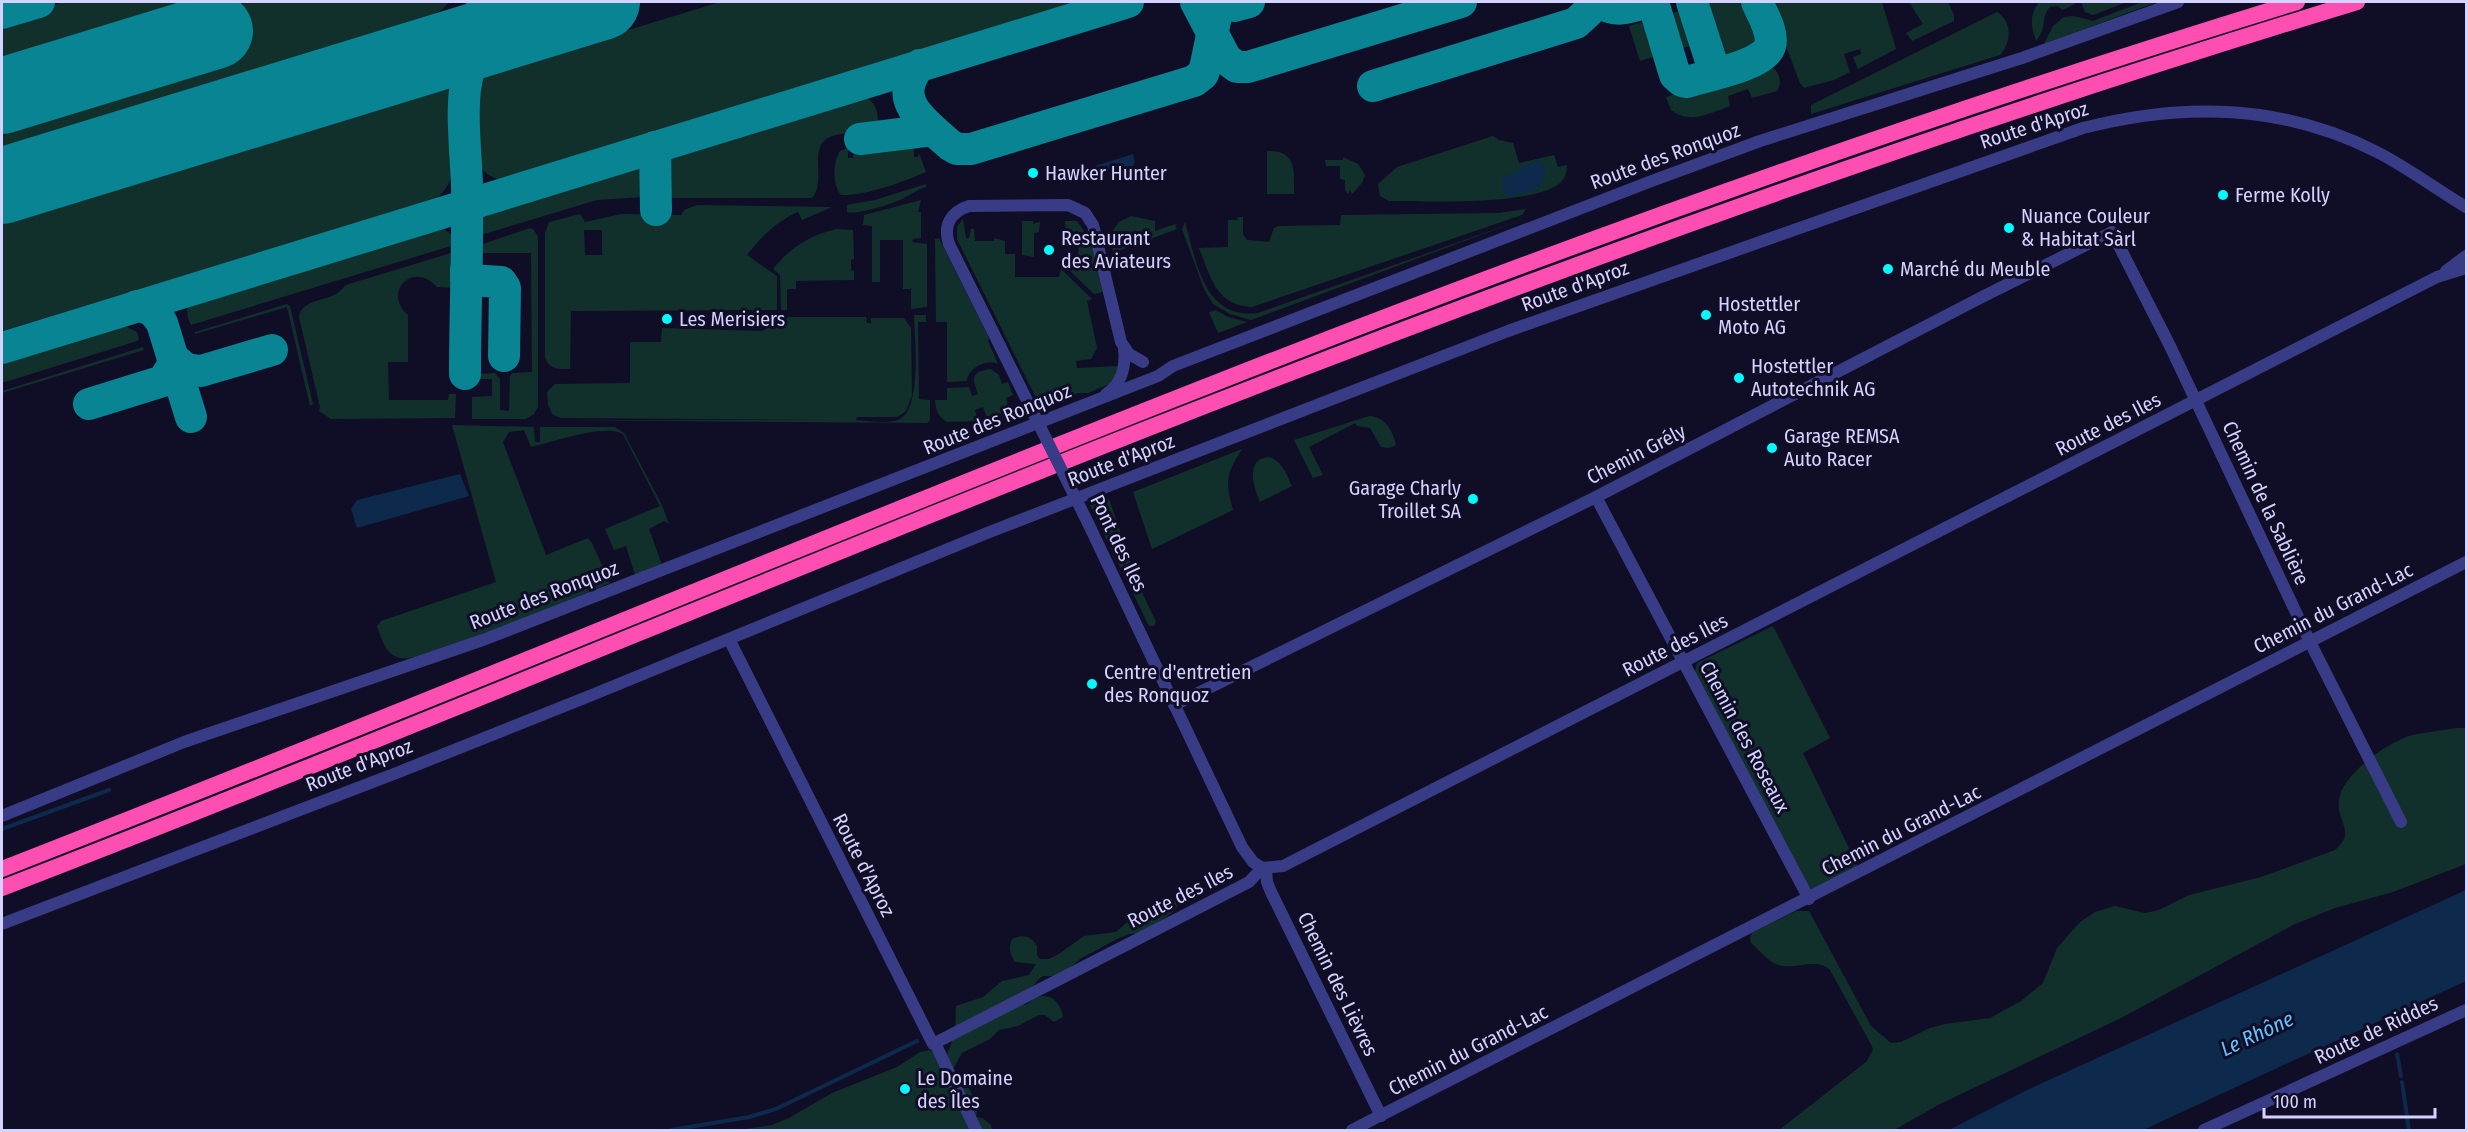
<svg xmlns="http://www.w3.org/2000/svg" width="2468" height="1132" font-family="'Fira Sans Condensed',sans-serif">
  <rect width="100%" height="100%" fill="#100e26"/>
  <g fill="#11302c" fill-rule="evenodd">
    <polygon points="63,2 449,2 443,9 423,20 2,150 2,20"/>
    <path d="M 720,2 L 1099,2 L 512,182 C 492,180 481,173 474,154 L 474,91 L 477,83 L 484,74 Z"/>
    <path d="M 1709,2 C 1718,1 1730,0 1738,2 C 1761,7 1768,70 1726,55 L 1719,37 L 1640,61 L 1629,26 Z"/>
    <polygon points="1769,2 1882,2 1896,49 1858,69 1853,57 1861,54 1860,49 1844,54 1850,72 1834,80 1804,88 1800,83"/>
    <polygon points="1909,2 1948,2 1954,15 1954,21 1912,41 1906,33 1923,24"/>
    <path d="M 2039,2 L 2074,2 L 2075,4 L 2062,10 L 2058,6 L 2050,7 C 2040,18 2048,27 2036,41 C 2031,26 2029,15 2039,2 Z"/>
    <polygon points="2081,2 2127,2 2093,15 2085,12"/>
    <polygon points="2142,2 2157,2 2044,44 2053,26 2064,17 2074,16 2093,21"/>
    <path d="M 1997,12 C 2013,22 2011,43 2000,55 L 1811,114 L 1811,105 Z"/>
    <path d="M 1770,66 C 1779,70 1783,83 1777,91 L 1752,98 L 1748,89 L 1728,96 L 1730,106 C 1710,113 1691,125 1671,110 L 1666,97 Z"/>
    <path d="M 439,88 C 450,89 453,93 457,103 C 456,146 466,181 425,208 L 227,268 L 183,276 L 2,331 L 2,223 Z"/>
    <path d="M 855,95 C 872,96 878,106 878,123 C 867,137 838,129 825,140 C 810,153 826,182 812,198 L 669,198 L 669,160 L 671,151 Z"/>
    <path d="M 1493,136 L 1499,140 L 1513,143 L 1519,163 L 1554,155 L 1558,167 L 1567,165 C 1567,171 1566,177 1561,182 C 1538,206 1424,201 1389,201 L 1380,196 L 1378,184 L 1397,167 Z"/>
    <path d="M 874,147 L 914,148 L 914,157 L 918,157 L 919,153 L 926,172 C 903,182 865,196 841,195 C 832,184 833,162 840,151 L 848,148 L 848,158 L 853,158 L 854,148 Z"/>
    <path d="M 1267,151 C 1297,150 1294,170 1294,194 L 1267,194 Z"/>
    <polygon points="1343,157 1358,164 1365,175 1362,183 1352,194 1350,190 1348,194 1345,190 1345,180 1340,179 1340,166 1326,166 1325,160 1343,160"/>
    <polygon points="631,164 635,165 642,171 643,197 597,200 474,237 472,235 475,223 486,208"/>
    <path d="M 926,184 L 926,187 C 916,190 909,196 900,200 C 889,205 856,215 847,212 L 847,205 L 875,200 Z"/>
    <polygon points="921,200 918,212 921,212 921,238 913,239 912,242 927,244 927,307 911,309 911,289 903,289 903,240 880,240 880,282 872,282 872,226 863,225 864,215"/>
    <path d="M 697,205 L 832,207 L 802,220 L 798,212 C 777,221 761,237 747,255 L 777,276 L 777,310 L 571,311 L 570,369 C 558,369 550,370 545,357 L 545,233 L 549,222 L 580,214 L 585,222 L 621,214 L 681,215 L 684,210 ZM 584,230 L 602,230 L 602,255 L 585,255 Z"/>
    <path d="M 1526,209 L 1522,215 L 1252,307 C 1215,305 1211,277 1199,248 L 1228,247 L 1228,220 L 1237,220 L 1238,217 L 1243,217 L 1243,234 L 1247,240 L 1269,242 L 1274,228 L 1278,226 L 1340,225 L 1341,215 L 1499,213 Z"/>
    <polygon points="1131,216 1155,221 1155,231 1175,224 1177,229 1113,253 1111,233 1119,222"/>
    <path d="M 1527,218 L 1251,320 L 1230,314 L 1213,304 L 1204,289 L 1182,229 L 1185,222 C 1196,260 1203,320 1258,313 Z"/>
    <polygon points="963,219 966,238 969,238 971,229 974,229 975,241 994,241 994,238 1005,241 1005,254 1015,254 1015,277 1059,277 1061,269 1092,299 1087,301 1097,348 1091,359 1076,361 1077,368 1119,366 1112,383 1088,393 1078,393 1041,408 957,239 957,227"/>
    <polygon points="1022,221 1033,221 1033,224 1040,222 1039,232 1034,233 1034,257 1022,255"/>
    <polygon points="1065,221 1077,221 1091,241 1103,292 1094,294 1065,266 1065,260 1078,259 1079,238 1066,237"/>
    <path d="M 431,225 C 441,228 452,231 455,242 L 451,246 L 191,325 C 186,315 186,309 191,298 Z"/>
    <polygon points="530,228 534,230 538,237 538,407 534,414 526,419 472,419 472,397 492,396 492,379 477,379 474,374 495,373 500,379 500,410 509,411 510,376 512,373 532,372 531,253 473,253 474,247"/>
    <path d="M 836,229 L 853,230 L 854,259 L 851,260 L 851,270 L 854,271 L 854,280 L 796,281 L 796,289 L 787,289 L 787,310 L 781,310 L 780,275 L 773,269 C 791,247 809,236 836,229 Z"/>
    <path d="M 939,238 L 989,338 L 988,341 L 998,364 C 986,359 968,368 967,381 L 947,382 L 947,322 L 936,322 L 935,239 Z"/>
    <path d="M 451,253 L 456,257 L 456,288 L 437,287 C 412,260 382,293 408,315 L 408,362 L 388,362 L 389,400 L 448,400 L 449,394 L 456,394 L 455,418 L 331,419 L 319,411 L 320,407 L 299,317 C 301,301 322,301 334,295 C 339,293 342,289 346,285 Z"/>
    <polygon points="287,304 290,306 313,404 310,406 287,307 195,334 195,332"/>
    <polygon points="1216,310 1228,317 1247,322 1218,333 1209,312"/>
    <path d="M 914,315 L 926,315 L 926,322 L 918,322 L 919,399 L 930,400 L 930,420 L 927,423 L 562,420 L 829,420 L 561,418 L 553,415 L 548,405 L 547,392 L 555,384 L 630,383 L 630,342 L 661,342 L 662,328 L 762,331 L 788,317 L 866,317 L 867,323 L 871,323 L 871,318 L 904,318 L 911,328 L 912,395 L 906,411 L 897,417 L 857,417 L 856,420 C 867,421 887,424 898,420 C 922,412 915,337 914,315 Z"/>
    <polygon points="125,326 137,332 139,339 137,341 2,383 2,363"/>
    <polygon points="143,347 144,350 2,393 2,391"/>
    <path d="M 991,369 L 999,375 L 1002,384 L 1008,382 L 1013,395 L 1006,398 L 1009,410 L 990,418 L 987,417 L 983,407 L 975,410 L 978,421 L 947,422 C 938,417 936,410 935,400 L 947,400 L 947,388 L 969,387 L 972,396 L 978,394 C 973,379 969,372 991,369 Z"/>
    <path d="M 1369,416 C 1386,417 1392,430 1396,445 L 1389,448 L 1381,447 L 1370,428 L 1357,426 L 1355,423 L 1309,447 L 1323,475 L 1313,478 L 1294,440 Z"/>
    <path d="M 452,425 L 534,427 L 535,442 L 540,442 L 540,427 L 615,427 L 624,433 L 662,505 L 669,524 L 664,521 L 649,529 L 662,565 L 635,575 L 626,546 L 614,550 L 605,529 L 660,506 L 623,434 C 604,423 553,442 531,447 L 524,430 L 509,432 L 503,442 L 546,555 L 588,538 L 592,543 L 610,583 C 578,596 422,664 400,658 C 386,655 381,638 377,626 L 381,621 L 496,582 Z"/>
    <path d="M 1242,449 C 1226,474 1225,481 1233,510 L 1152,549 L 1133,492 Z"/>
    <path d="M 1269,457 C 1282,461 1286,474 1292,486 L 1260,502 C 1253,486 1245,459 1269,457 Z"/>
    <polygon points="1109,499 1138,584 1156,622 1154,626 1149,626 1146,620 1090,505"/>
    <polygon points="1773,626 1830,738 1803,753 1859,869 1809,890 1695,672 1697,663"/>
    <path d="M 2458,728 L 2466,728 L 2466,864 L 2393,892 L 2335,908 L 2293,925 L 2121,1018 L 1940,1104 L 1894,1130 L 1779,1130 L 1866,1062 L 1873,1050 L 1872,1046 L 1830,970 C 1816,956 1793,972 1776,964 C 1767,960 1758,949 1751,943 L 1750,938 L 1752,933 L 1796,911 L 1809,911 L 1871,1026 L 1891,1043 L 1901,1042 L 1930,1028 L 1945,1024 L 1990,1018 L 2021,1001 L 2043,983 L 2057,948 L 2080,922 L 2095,912 L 2115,906 L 2145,913 L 2159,910 L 2189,895 L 2261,877 L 2335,850 C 2357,831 2336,823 2339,800 C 2342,774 2388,742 2412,735 C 2427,732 2443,730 2458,728 Z"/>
    <path d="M 1172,900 L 1176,902 L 1177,906 L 1174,911 L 1144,933 L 1129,934 L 1115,940 L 1080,959 L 1065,972 L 1056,976 L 1043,976 L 1039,979 L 1027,993 L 1023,1004 L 1025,1005 C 1029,1003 1031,1001 1034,999 C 1050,990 1061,1003 1063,1017 L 1054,1022 L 1045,1015 L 1039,1015 L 1018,1026 L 999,1030 L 990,1039 L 962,1053 L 950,1074 L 953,1083 L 966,1083 L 978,1105 L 976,1117 L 982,1118 L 991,1125 L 992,1130 L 739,1130 L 772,1125 L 789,1118 L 832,1093 L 897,1067 L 920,1052 L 930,1050 L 946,1057 L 955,1034 L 956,1006 L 983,997 L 1002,981 L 1029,975 L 1036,964 L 1015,962 C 1010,954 1008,948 1012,939 C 1023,934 1031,936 1037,946 L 1037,955 L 1040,959 L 1049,959 L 1059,954 L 1084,936 L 1116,932 L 1134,916 L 1165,901 Z"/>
  </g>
  <g fill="#0d294b">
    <polygon points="1133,154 1135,162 1132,168 1096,169 1095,166"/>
    <polygon points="1539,160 1546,171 1538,189 1507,197 1502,186 1502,178"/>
    <polygon points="460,474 469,496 357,528 351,509 357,500"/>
    <polygon points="2466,890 2466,981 2143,1130 1949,1130 2027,1090"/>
  </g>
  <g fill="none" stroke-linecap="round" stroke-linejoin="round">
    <g stroke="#0d294b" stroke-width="4">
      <polyline points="2,829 109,790"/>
      <polyline points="2397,1054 2401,1076"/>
      <polyline points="2402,1082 2409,1130"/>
      <polyline points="671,1130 749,1117 776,1109 917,1041"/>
    </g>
    <g stroke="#088492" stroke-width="32">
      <path d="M 501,2 C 523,16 547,16 572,11"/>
      <polyline points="1196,2 1226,59 1237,67 1248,67 1461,2"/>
      <path d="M 1600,2 C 1615,14 1631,7 1647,2"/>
      <path d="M 1653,2 L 1675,75 L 1682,81 L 1687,82 C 1706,76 1765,65 1770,46 C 1774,32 1762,14 1757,2"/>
      <polyline points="1692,2 1712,64 1714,68 1723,71"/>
      <polyline points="1234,6 1249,2"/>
      <polyline points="2,13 39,2"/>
      <path d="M 439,52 C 462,41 479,29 483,2"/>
      <path d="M 920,65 C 890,101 925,122 950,145 L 957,149 L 971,149 L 1194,81 L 1203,74 L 1206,64 L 1219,2"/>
      <polyline points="1373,86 1576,23 1589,11 1593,2"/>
      <polyline points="860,139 933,130"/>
      <polyline points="655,147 656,210"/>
      <polyline points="466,270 466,277 470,280 501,282 505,288 504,356"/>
      <path d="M 137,306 C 150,307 155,312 162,323 L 191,417"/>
      <polyline points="2,348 1128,2"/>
      <polyline points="173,358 186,369 201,371 272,350"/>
      <path d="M 465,374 C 465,311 468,248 467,185 C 466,152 459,101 469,70 C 475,52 489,41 506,31"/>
      <polyline points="89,404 163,381 172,367 173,358"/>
    </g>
    <g stroke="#088492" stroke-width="76">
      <polyline points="2,96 215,31"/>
      <polyline points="2,186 602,2"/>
    </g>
    <g stroke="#383c86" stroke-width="12">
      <polyline points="2446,271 2466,256"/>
      <path d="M 1000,346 L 949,244 C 943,226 950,212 969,206 L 1068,205 L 1085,213 L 1093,225 L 1121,342 L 1129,354 L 1143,362"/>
      <path d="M 1106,394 C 1122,384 1126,366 1124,348"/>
      <polyline points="1596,497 1809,899"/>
      <polyline points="1088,523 1242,847 1253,862 1262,868"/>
      <polyline points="729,639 933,1044 1249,882 1262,868"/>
      <polyline points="1174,705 1596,497 1984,296 2112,232 2170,346 2310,642 2401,822"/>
      <polyline points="2,816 184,742 483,640 1158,376 1173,366 1649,182 1760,141 2022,58 2178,2"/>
      <polyline points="1262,868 1283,866 2437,277 2466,268"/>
      <polyline points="1266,869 1267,882 1271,892 1381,1116"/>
      <path d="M 2,924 L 399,772 L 592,695 L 987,533 L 1508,331 L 2083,128 C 2184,102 2282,104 2377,152 C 2408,168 2436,189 2466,207"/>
      <polyline points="935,1043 976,1130"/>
      <polyline points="1352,1130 2466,562"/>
      <polyline points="2204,1130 2466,1010"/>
    </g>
    <g stroke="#ff4eb2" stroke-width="16">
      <path d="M 2,869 C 408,711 809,542 1215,383 C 1571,243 1931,114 2297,2"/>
      <path d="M 2,888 C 383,741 760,581 1141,431 C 1541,274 1945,127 2357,2"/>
    </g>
    <polyline stroke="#383c86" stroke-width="12" points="1000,346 1088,523"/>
  </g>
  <g fill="#00fafe" stroke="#100e26" stroke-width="2">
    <circle cx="1033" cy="173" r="6"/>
    <circle cx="2223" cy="195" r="6"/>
    <circle cx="2009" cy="228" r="6"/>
    <circle cx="1049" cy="250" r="6"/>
    <circle cx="1888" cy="269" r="6"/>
    <circle cx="1706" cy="315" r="6"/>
    <circle cx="667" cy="319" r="6"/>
    <circle cx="1739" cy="378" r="6"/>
    <circle cx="1772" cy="448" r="6"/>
    <circle cx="1473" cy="499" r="6"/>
    <circle cx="1092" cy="684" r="6"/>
    <circle cx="905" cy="1089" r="6"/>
  </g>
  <g text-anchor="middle" stroke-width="6" stroke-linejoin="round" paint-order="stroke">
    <g font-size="20" fill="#d4d3ff" stroke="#100e26">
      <text transform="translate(2034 125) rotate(-18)" y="7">Route d'Aproz</text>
      <text transform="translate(1665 156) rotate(-20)" y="7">Route des Ronquoz</text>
      <text transform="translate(1575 286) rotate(-20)" y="7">Route d'Aproz</text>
      <text transform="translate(997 419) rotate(-22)" y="7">Route des Ronquoz</text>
      <text transform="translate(2108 424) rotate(-27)" y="7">Route des Iles</text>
      <text transform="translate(1636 454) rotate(-27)" y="7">Chemin Grély</text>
      <text transform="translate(1121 460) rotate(-21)" y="7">Route d'Aproz</text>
      <text transform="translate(2266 503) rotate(65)" y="7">Chemin de la Sablière</text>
      <text transform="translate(1119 543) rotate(64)" y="7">Pont des Iles</text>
      <text transform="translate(544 595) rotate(-21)" y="7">Route des Ronquoz</text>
      <text transform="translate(2333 608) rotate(-27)" y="7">Chemin du Grand-Lac</text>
      <text transform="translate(1675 645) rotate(-27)" y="7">Route des Iles</text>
      <text transform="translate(1745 737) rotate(62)" y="7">Chemin des Roseaux</text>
      <text transform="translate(359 765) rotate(-21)" y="7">Route d'Aproz</text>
      <text transform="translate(1901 830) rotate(-27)" y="7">Chemin du Grand-Lac</text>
      <text transform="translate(864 865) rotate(63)" y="7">Route d'Aproz</text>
      <text transform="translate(1180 896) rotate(-27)" y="7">Route des Iles</text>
      <text transform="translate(1338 984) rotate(64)" y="7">Chemin des Lièvres</text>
      <text transform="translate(2376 1030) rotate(-25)" y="7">Route de Riddes</text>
      <text transform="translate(1468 1050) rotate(-27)" y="7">Chemin du Grand-Lac</text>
    </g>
    <g font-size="20" fill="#d4d3ff" stroke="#100e26" text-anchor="start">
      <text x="1045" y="180">Hawker Hunter</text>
      <text x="2235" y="202">Ferme Kolly</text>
      <text x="2021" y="223">Nuance Couleur<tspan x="2021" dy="23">&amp; Habitat Sàrl</tspan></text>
      <text x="1061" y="245">Restaurant<tspan x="1061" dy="23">des Aviateurs</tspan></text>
      <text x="1900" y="276">Marché du Meuble</text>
      <text x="1718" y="311">Hostettler<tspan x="1718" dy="23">Moto AG</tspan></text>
      <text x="679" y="326">Les Merisiers</text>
      <text x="1751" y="373">Hostettler<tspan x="1751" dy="23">Autotechnik AG</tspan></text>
      <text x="1784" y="443">Garage REMSA<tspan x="1784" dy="23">Auto Racer</tspan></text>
      <text x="1461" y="495" text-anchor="end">Garage Charly<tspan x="1461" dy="23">Troillet SA</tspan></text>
      <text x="1104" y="679">Centre d'entretien<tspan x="1104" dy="23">des Ronquoz</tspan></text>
      <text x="917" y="1085">Le Domaine<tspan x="917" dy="23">des Îles</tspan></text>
    </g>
    <g font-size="21" font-style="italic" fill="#61c4ff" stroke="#100e26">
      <text transform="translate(2257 1034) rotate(-25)" y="7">Le Rhône</text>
    </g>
  </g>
  <rect width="2468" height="1132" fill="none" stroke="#d4d3ff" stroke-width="6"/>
  <path d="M2264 1108v9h171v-9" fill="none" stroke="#d4d3ff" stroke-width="3"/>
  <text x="2273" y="1108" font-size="18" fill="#d4d3ff" stroke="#100e26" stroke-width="4.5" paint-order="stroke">100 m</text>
</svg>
